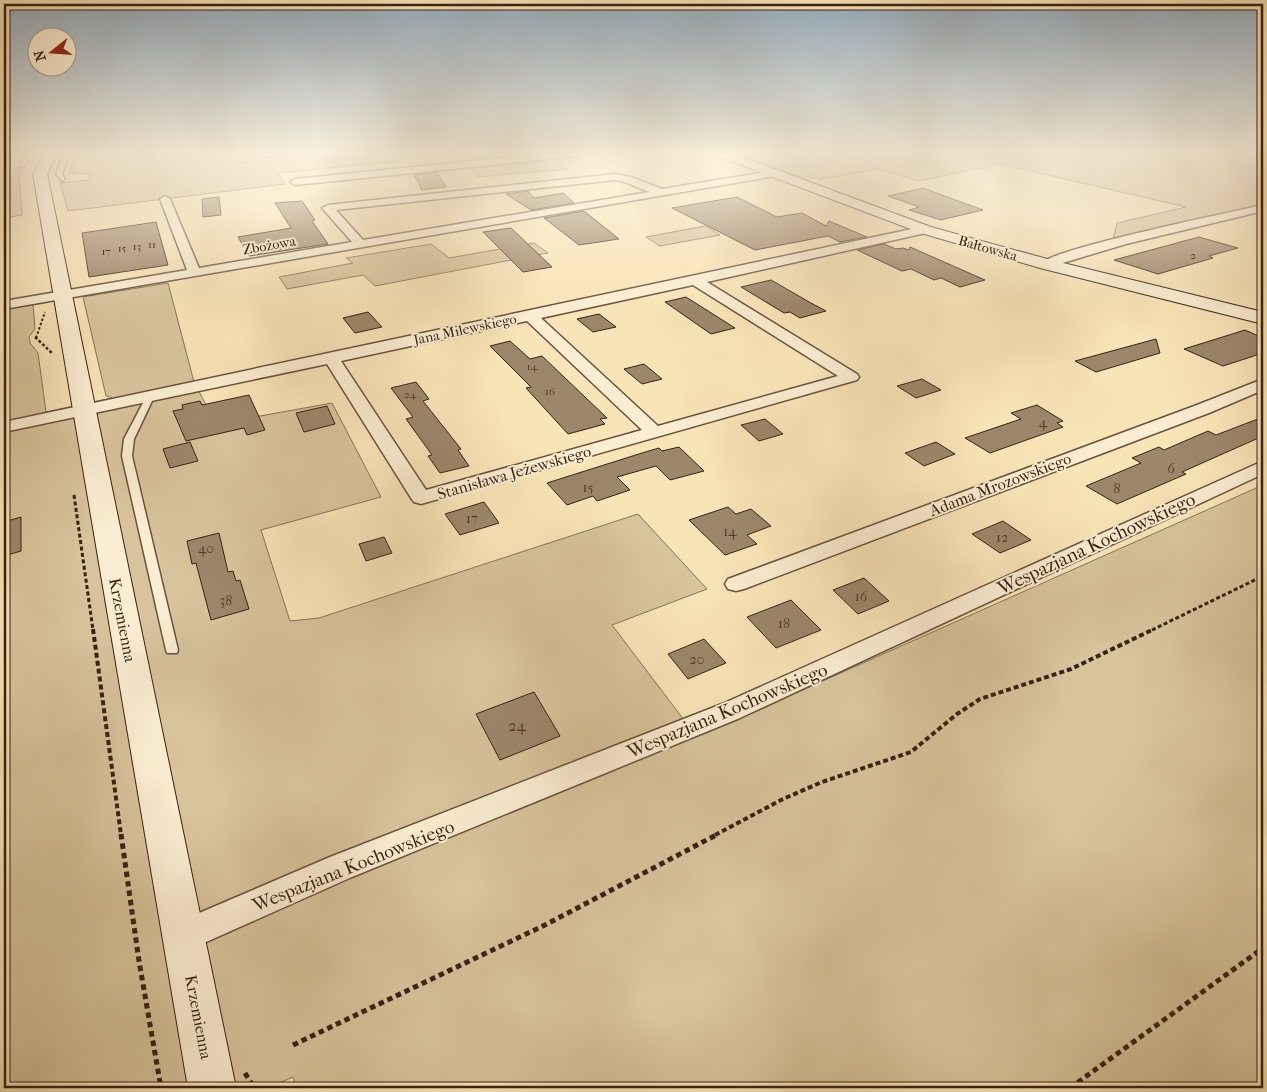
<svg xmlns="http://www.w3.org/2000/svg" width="1267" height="1092" font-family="'IM FELL French Canon',serif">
  <rect width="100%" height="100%" fill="#f9e4b8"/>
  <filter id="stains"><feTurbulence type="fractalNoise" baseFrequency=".004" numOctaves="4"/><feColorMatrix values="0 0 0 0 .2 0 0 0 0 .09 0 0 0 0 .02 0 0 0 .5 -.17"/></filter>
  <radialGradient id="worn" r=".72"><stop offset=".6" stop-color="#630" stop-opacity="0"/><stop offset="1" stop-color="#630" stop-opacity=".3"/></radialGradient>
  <g fill="#d8c39c" stroke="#887258">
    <polygon points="78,153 234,153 241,163 359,153 396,153 401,161 278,173 285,184 68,211 60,183 89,180 90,174 69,173"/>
    <polygon points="472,153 548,153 568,169 477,177 460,154"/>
    <polygon points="721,153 1251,153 1263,155 1263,208 1112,244 1117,223 1186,207 1000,164 918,181 879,169 821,179 777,173"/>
    <polygon points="22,169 19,175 22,215 4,218 4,171"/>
    <polygon points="705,226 720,235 660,246 646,237"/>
    <polygon points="534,243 548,253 375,286 363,275 287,289 279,277 353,263 346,258 431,244 449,258"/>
    <polygon points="168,283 194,382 216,424 332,403 381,497 261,530 290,621 319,618 638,514 707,589 612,625 687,724 699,736 1263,485 1263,1088 296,1088 293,1077 268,1088 4,1088 4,307 33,304 35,329 29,337 30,343 38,353 46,412 112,398 106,396 83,297"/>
  </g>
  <g fill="#9d866a" stroke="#392015">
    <polygon points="437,172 446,187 422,190 414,175"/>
    <polygon points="923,188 983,210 941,220 909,210 919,207 888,196"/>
    <polygon points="528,191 534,198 563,193 574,203 531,210 506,194"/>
    <polygon points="219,197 221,215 203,217 202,199"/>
    <polygon points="737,197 777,217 802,213 826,226 829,221 867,237 840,242 828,236 755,250 672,208"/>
    <polygon points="302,201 315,220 312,221 328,244 249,256 238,237 291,228 275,203"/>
    <polygon points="584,211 619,239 579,245 544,218"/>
    <polygon points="156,222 168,265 89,277 82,233"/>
    <polygon points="511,228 552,267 523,272 483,232"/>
    <polygon points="1199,237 1238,248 1209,256 1213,258 1158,274 1114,260"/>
    <polygon points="884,244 896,249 903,248 909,250 910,247 985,280 960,287 941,278 934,280 911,269 902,271 857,250"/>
    <polygon points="771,280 811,303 826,311 800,318 790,312 784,313 741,287"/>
    <polygon points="686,297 735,328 711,334 665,302"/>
    <polygon points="368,312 382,327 355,333 343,318"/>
    <polygon points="599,314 616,327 593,332 577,319"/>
    <polygon points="1245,330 1263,338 1263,353 1223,366 1184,349"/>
    <polygon points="1156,339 1160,353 1096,372 1075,361"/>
    <polygon points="510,341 530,359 542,356 607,418 600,419 605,424 568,434 526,388 531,387 490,346"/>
    <polygon points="644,364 662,379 642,384 624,369"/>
    <polygon points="922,379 941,390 916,398 897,386"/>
    <polygon points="416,382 429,399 423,401 461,449 458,450 469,466 440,473 428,456 432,455 406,419 413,417 391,388"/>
    <polygon points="249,395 265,430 247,435 244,428 186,441 173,411 183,409 182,405 200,401 202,405"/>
    <polygon points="1037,405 1063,421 1057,423 1063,427 990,453 965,438 1021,419 1011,413"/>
    <polygon points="327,406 335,424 304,432 296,413"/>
    <polygon points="1263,417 1263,436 1182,472 1186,474 1117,504 1086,486 1141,463 1132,458 1159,447 1164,450 1208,431 1216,435"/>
    <polygon points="765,419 783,434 759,441 741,425"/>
    <polygon points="190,442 198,461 170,468 163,449"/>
    <polygon points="936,442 955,454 924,466 905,453"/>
    <polygon points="679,447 704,471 670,480 656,466 617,477 630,490 597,501 593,496 567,505 547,483 642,453 659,448 662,451"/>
    <polygon points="484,502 499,523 460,535 445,514"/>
    <polygon points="728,507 736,514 751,509 771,526 747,535 757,544 725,555 689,520"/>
    <polygon points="21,517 21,551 4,556 4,522"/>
    <polygon points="1003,521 1031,540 1000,553 972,534"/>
    <polygon points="219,533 228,572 233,571 236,581 240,580 249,609 211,620 196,563 192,564 187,541"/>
    <polygon points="384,537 392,553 366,561 359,544"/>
    <polygon points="864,578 889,601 858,614 833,590"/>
    <polygon points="791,600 821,630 776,648 747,617"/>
    <polygon points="704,639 726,663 688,679 668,654"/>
    <polygon points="534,692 560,736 500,760 476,714"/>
  </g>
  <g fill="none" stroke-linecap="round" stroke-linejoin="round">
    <g stroke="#69513e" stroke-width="3">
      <g id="lane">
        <polygon points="28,153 34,153 23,167 19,167"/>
        <polygon points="64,153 70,153 62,174 65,179 62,181 56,174"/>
        <polygon points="146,393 149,394 152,401 134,439 132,456 178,650 177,653 167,653 166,650 122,456 124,439 144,401 142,396"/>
      </g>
    </g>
    <g stroke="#69513e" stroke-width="3">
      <g id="street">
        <path d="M 260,153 L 283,153 C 278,157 267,158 261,156 Z"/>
        <polygon points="553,153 585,153 580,156 295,185 290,182 295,179"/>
        <polygon points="1246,153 1263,153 1263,158 1248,155"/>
        <path d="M 777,170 L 782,173 L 781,175 L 4,309 L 4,301 L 187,270 L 160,199 L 165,196 L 170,199 L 199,268 L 352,242 L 322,208 L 328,205 L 615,174 L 631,177 L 662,189 ZM 615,180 L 625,182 L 649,192 L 363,240 L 336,210 Z"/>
        <path d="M 1263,205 L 1263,211 L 1126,244 L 1046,268 L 1040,264 C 1051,249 1232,212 1263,205 Z"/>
        <path d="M 926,226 L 932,230 L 930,232 L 707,282 L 857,374 L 859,377 L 857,380 L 421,504 L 414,502 L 411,498 L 327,364 L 4,432 L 4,422 ZM 693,285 L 838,376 L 658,426 L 541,318 ZM 527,321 L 642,430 L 426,490 L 341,361 Z"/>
        <polygon points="1263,379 1263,390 1209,413 744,589 736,591 728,589 725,584 728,579 1197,405"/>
        <polygon points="1263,461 1263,474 740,718 352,877 195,947 183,952 171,947 167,936 171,925 330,857 722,704"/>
      </g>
    </g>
    <g stroke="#392015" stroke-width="2">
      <g id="secondary">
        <polygon points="45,153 57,153 47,174 236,1088 188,1088 33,174"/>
        <polygon points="715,153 732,153 931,227 1051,260 1263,312 1263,324 1040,268 921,233 717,156"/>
      </g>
    </g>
    <polyline stroke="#392015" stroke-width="2" stroke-dasharray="2.5 2" stroke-linecap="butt" points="36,338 45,312"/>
    <polyline stroke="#392015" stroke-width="2.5" stroke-dasharray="3 2" stroke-linecap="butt" points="35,337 53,354"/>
    <g stroke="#392015" stroke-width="3" stroke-dasharray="4 2.5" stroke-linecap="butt">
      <polyline points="74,495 93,630"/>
      <polyline points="1152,630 1263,576"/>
    </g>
    <g stroke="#392015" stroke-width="4" stroke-dasharray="5 3" stroke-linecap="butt">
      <polyline points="93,629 121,835"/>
      <polyline points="715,835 783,799 822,782 911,752 957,714 980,699 1071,669 1154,629"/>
    </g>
    <g stroke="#392015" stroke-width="5" stroke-dasharray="5.5 4" stroke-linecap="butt">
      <polyline points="121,834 139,961 161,1088"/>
      <polyline points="293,1045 545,925 718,834"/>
      <polyline points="245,1073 254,1088"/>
      <polyline points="1070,1088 1263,948"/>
    </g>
    <use href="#lane" fill="#fbedd1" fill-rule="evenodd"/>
    <use href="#street" fill="#fbedd1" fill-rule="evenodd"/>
    <use href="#secondary" fill="#fbedd1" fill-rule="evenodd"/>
  </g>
  <linearGradient id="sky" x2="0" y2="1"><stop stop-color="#95acbf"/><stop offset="0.5" stop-color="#fcf3df"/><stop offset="1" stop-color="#fcf3df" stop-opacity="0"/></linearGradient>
  <rect width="1267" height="306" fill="url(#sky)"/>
  <g text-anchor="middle" stroke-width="4" stroke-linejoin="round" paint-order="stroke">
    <g font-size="11" fill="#523a2a">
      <text x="152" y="248">11</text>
      <text x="137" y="250">13</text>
      <text x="122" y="252">15</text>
      <text x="106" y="255">17</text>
      <text x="1193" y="259">2</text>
      <text x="532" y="370">14</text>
      <text x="550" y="395">16</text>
      <text x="410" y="398">24</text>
    </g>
    <g font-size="14" fill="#392015" stroke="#fbedd1">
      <text transform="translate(269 245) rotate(-10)" y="5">Zbożowa</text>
      <text transform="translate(988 248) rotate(16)" y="5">Bałtowska</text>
      <text transform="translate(465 329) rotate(-12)" y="5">Jana Milewskiego</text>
    </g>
    <g font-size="14" fill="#523a2a">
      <text x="1043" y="427">4</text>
      <text x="1171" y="473">6</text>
      <text x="588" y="492">15</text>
      <text x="1117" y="493">8</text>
      <text x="472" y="523">17</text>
      <text x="730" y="536">14</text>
      <text x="1002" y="542">12</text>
      <text x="206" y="553">40</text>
      <text x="861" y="601">16</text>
      <text x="226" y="605">38</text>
      <text x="784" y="628">18</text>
      <text x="697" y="664">20</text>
    </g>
    <g font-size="16" fill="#392015" stroke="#fbedd1">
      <text transform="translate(514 472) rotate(-16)" y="6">Stanisława Jeżewskiego</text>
      <text transform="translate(1000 484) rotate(-21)" y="6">Adama Mrozowskiego</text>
      <text transform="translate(123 620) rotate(79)" y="6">Krzemienna</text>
      <text transform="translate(199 1017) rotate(79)" y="6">Krzemienna</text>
    </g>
    <g font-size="16" fill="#523a2a">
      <text x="517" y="731">24</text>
    </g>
    <g font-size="19" fill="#392015" stroke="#fbedd1">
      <text transform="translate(1096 543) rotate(-25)" y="7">Wespazjana Kochowskiego</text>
      <text transform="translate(727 710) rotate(-23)" y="7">Wespazjana Kochowskiego</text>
      <text transform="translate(353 865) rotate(-22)" y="7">Wespazjana Kochowskiego</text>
    </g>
  </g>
  <rect width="1267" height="1092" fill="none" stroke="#f9e4b8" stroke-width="20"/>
  <rect x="5" y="5" width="1257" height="1082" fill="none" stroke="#392015" stroke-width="2.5"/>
  <rect x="10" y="10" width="1247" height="1072" fill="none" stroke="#392015"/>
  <g transform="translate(52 52) rotate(253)"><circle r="24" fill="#fbedd1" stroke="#ad9b86"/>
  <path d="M0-4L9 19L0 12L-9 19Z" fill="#8f2418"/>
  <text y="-8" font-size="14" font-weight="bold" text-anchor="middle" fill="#392015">N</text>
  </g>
  <rect width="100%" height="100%" filter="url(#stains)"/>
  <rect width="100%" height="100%" fill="url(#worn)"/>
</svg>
